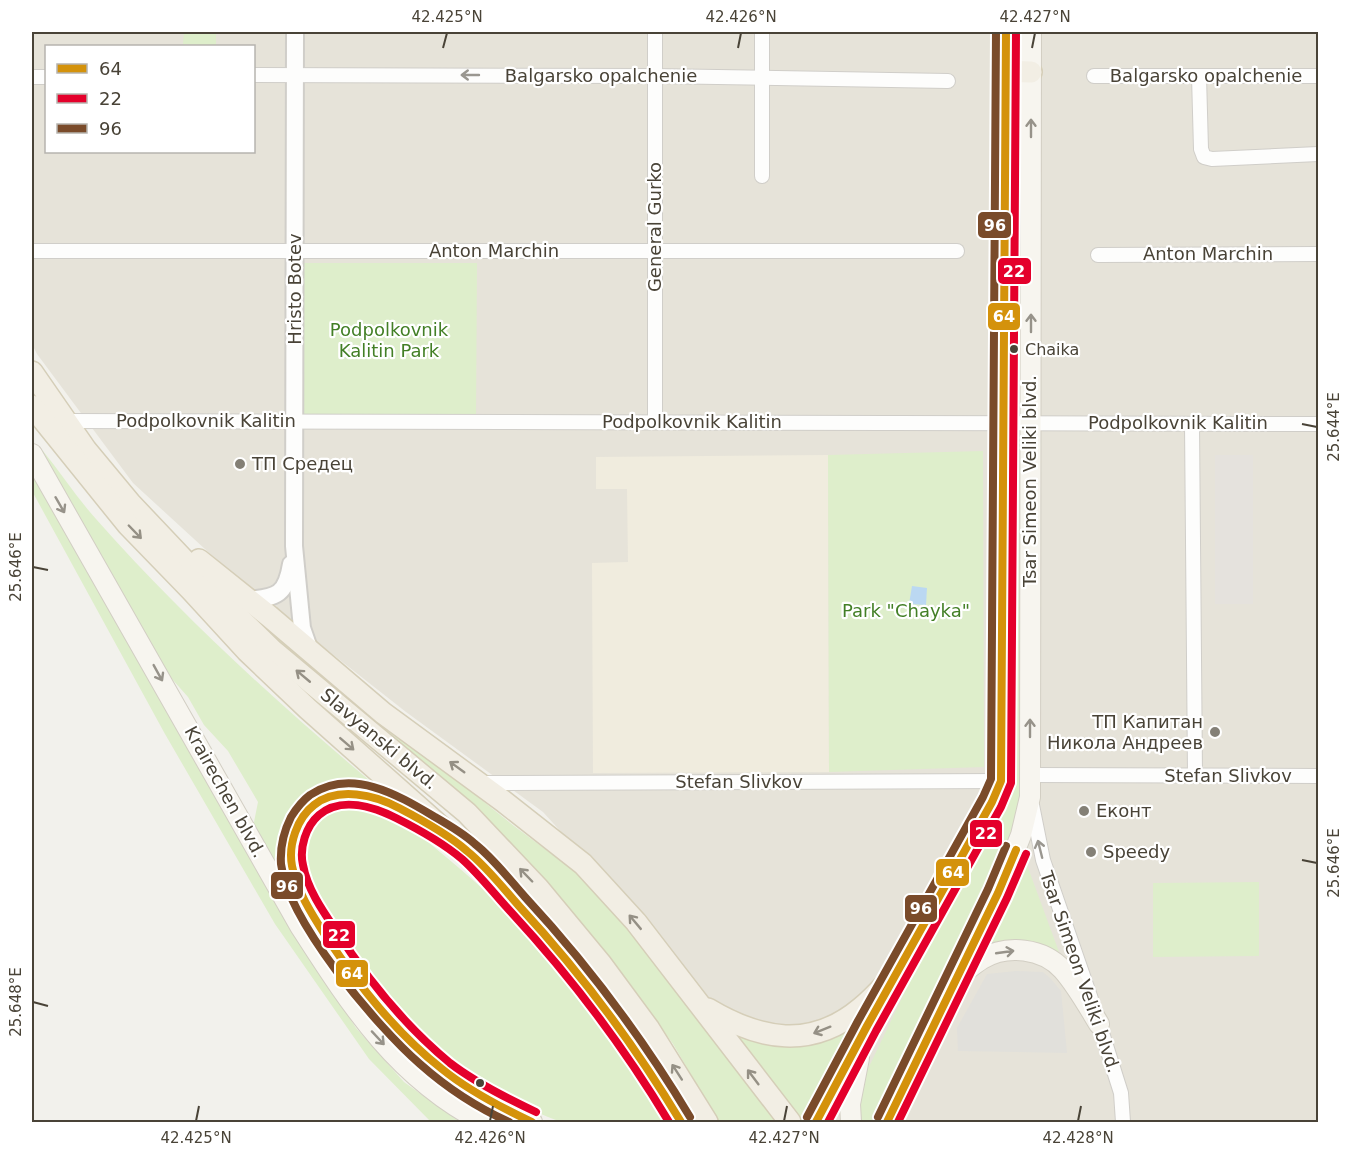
<svg xmlns="http://www.w3.org/2000/svg" width="1350" height="1154" font-family="'DejaVu Sans',sans-serif">
  <rect width="100%" height="100%" fill="#f2f1ec"/>
  <path fill="#e6e3d9" fill-rule="evenodd" d="M 32,32 L 1318,32 L 1318,1121 L 817,1122 L 801,1119 L 677,959 L 543,812 L 406,712 L 242,583 L 133,483 L 37,354 L 32,344 ZM 46,46 L 254,46 L 254,152 L 46,152 Z"/>
  <rect fill="#e5e2dd" x="1215" y="455" width="38" height="149"/>
  <polygon fill="#f0ecde" points="828,455 829,772 593,773 592,563 628,562 627,489 596,489 596,457"/>
  <g fill="#deeecb">
    <polygon points="184,32 216,32 216,46 183,44"/>
    <polygon points="302,263 477,263 476,417 301,417"/>
    <polygon points="1018,439 1021,441 1022,784 1018,808 1005,858 878,1122 861,1122 858,1109 866,1073 999,795 1012,756 1015,442"/>
    <path d="M 38,448 L 43,451 C 61,473 77,498 96,519 C 182,616 277,703 376,786 C 367,784 357,781 348,780 C 319,777 282,811 279,839 C 277,855 280,869 287,885 L 462,1094 L 510,1122 L 501,1122 L 458,1098 L 399,1049 L 336,976 L 253,827 L 258,802 L 228,751 L 204,725 L 188,697 L 164,670 Z"/>
    <polygon points="983,451 984,767 829,772 828,455"/>
    <polygon points="32,467 289,921 356,1028 404,1082 460,1122 431,1122 369,1059 275,924 165,734 32,491"/>
    <polygon points="184,554 383,721 514,826 577,873 634,935 779,1122 719,1122 673,1044 632,987 579,921 275,643"/>
    <path d="M 357,806 C 364,806 373,806 380,808 C 405,819 425,840 446,857 C 536,931 609,1021 666,1122 L 561,1122 C 511,1104 465,1074 425,1039 C 382,1003 347,956 319,908 C 313,897 306,886 302,875 C 294,851 314,820 335,810 C 341,807 350,807 357,806 Z"/>
    <polygon points="1024,863 1027,865 1059,952 1040,945 980,952 1020,864"/>
    <polygon points="1259,882 1259,956 1153,957 1153,883"/>
    <path d="M 861,1021 L 810,1122 L 798,1122 L 732,1035 C 750,1040 787,1049 806,1046 C 825,1043 844,1029 861,1021 Z"/>
  </g>
  <polygon fill="#e1e0db" points="1016,971 1043,972 1051,979 1061,991 1067,1053 958,1051 957,1028 987,974"/>
  <polygon fill="#bbd8f2" points="912,586 927,588 926,605 909,604"/>
  <g fill="none" stroke-linecap="round" stroke-linejoin="round">
    <g stroke="#d0cec9" stroke-width="16">
      <g id="minor">
        <polyline points="655,32 655,422"/>
        <polyline points="254,75 655,76 948,81"/>
        <polyline points="1094,76 1318,76"/>
        <polyline points="1199,76 1201,149 1204,157 1212,159 1318,154"/>
        <polyline points="32,77 46,77"/>
        <polyline points="762,176 762,32"/>
        <polyline points="32,251 957,251"/>
        <polyline points="1098,255 1318,254"/>
        <polyline points="65,421 1318,424"/>
        <polyline points="1192,424 1195,775"/>
        <polyline points="1030,775 1318,776"/>
        <polyline points="478,783 1001,781"/>
        <polyline points="1032,805 1043,860 1091,999"/>
        <polyline points="1097,1017 1121,1093 1123,1122"/>
      </g>
    </g>
    <g stroke="#d0cec9" stroke-width="20">
      <g id="tertiary">
        <polyline points="295,32 294,546 302,628 310,651"/>
        <path d="M 249,600 C 277,597 286,595 291,564"/>
      </g>
    </g>
    <g stroke="#d2cec3" stroke-width="22">
      <g id="secondary">
        <path d="M 32,454 L 300,926 C 351,1005 396,1077 483,1122"/>
        <path d="M 434,829 C 410,814 386,796 356,794 C 301,789 279,850 301,893 C 314,920 333,945 351,969 C 366,990 381,1011 398,1030 C 436,1070 483,1098 532,1122"/>
        <path d="M 959,976 C 967,970 974,964 982,959 C 1007,944 1043,948 1063,970 C 1077,986 1088,1006 1099,1024"/>
        <polyline points="816,1122 867,1026 992,802 1001,781 1006,32"/>
        <polyline points="851,1122 850,1104 859,1058"/>
        <polyline points="887,1122 955,980 998,893 1021,835 1030,797 1031,32"/>
      </g>
    </g>
    <g stroke="#d5ceb8" stroke-width="24">
      <g id="primary">
        <polyline points="1006,71 1031,72"/>
        <polyline points="32,372 86,450 130,503 236,615 272,650 467,813 538,888 601,964 649,1029 707,1122"/>
        <polyline points="32,406 128,525 191,590 247,651 308,709 467,850 549,939 613,1017 640,1055 681,1122"/>
        <polyline points="199,560 269,616 383,713 503,801 583,864 636,922 790,1122"/>
        <path d="M 708,1009 C 760,1040 811,1050 861,1008 C 875,997 887,982 900,969"/>
      </g>
    </g>
    <use href="#minor" stroke="#fdfdfc" stroke-width="14"/>
    <use href="#tertiary" stroke="#fdfdfc" stroke-width="16"/>
    <use href="#secondary" stroke="#f7f5ef" stroke-width="20"/>
    <use href="#primary" stroke="#f2eee4" stroke-width="21"/>
    <g stroke="#fff" stroke-width="12">
      <g id="bus-1">
        <path d="M 532,1122 C 500,1107 469,1091 442,1069 C 396,1033 360,987 327,938 C 313,916 297,892 292,866 C 288,845 297,818 314,805 C 338,786 375,795 399,808 C 422,820 448,834 467,851 C 487,867 502,887 519,906 C 581,973 634,1044 681,1122"/>
        <polyline points="816,1122 867,1026 992,802 1001,781 1006,32"/>
        <polyline points="887,1122 998,893 1016,850"/>
      </g>
    </g>
    <g stroke="#fff" stroke-width="12">
      <g id="bus-2">
        <path d="M 536,1112 C 506,1098 476,1083 450,1063 C 404,1025 367,979 335,929 C 322,910 307,888 303,865 C 299,848 306,826 319,815 C 341,796 374,807 396,818 C 418,829 443,843 462,859 C 480,875 495,895 511,912 C 571,977 624,1047 669,1122"/>
        <polyline points="828,1122 876,1031 1001,807 1011,783 1016,32"/>
        <polyline points="898,1122 1007,898 1026,854"/>
      </g>
    </g>
    <g stroke="#fff" stroke-width="12">
      <g id="bus-3">
        <polyline points="807,1117 858,1021 983,797 991,779 996,32"/>
        <polyline points="878,1117 988,889 1006,846"/>
        <path d="M 509,1122 C 476,1107 447,1088 420,1064 C 377,1027 288,921 281,864 C 280,848 284,831 291,817 C 296,809 302,801 310,795 C 352,767 398,795 435,817 C 449,825 463,833 475,844 C 494,859 509,879 525,897 C 588,965 642,1037 690,1117"/>
      </g>
    </g>
    <use href="#bus-1" stroke="#d4920b" stroke-width="8"/>
    <use href="#bus-2" stroke="#e4002b" stroke-width="8"/>
    <use href="#bus-3" stroke="#7a4b2a" stroke-width="8"/>
  </g>
  <defs><path id="oneway-shaft" d="M-6 0H5M1.5-3L5.5 0L1.5 3" fill="none" stroke-width="1.6" stroke-linecap="round" stroke-linejoin="round" transform="scale(1.5)"/></defs>
  <g stroke="#9a9790">
    <use href="#oneway-shaft" transform="translate(470 75) rotate(-180)"/>
    <use href="#oneway-shaft" transform="translate(1040 849) rotate(-104)"/>
  </g>
  <g stroke="#97938a">
    <use href="#oneway-shaft" transform="translate(1031 128) rotate(-90)"/>
    <use href="#oneway-shaft" transform="translate(1031 323) rotate(-90)"/>
    <use href="#oneway-shaft" transform="translate(60 505) rotate(60)"/>
    <use href="#oneway-shaft" transform="translate(158 673) rotate(61)"/>
    <use href="#oneway-shaft" transform="translate(1030 728) rotate(-90)"/>
    <use href="#oneway-shaft" transform="translate(1005 952) rotate(-8)"/>
    <use href="#oneway-shaft" transform="translate(378 1038) rotate(47)"/>
  </g>
  <g stroke="#959085">
    <use href="#oneway-shaft" transform="translate(135 532) rotate(46)"/>
    <use href="#oneway-shaft" transform="translate(303 676) rotate(-140)"/>
    <use href="#oneway-shaft" transform="translate(347 744) rotate(41)"/>
    <use href="#oneway-shaft" transform="translate(457 767) rotate(-144)"/>
    <use href="#oneway-shaft" transform="translate(526 875) rotate(-134)"/>
    <use href="#oneway-shaft" transform="translate(635 922) rotate(-130)"/>
    <use href="#oneway-shaft" transform="translate(822 1030) rotate(158)"/>
    <use href="#oneway-shaft" transform="translate(677 1072) rotate(-123)"/>
    <use href="#oneway-shaft" transform="translate(753 1077) rotate(-127)"/>
  </g>
  <path fill="none" stroke="#494337" stroke-width="2" d="M 443,48 L 447,33M 738,48 L 741,33M 1032,48 L 1035,33M 1302,424 L 1317,427M 33,567 L 48,570M 1302,860 L 1317,863M 33,1002 L 48,1006M 196,1121 L 199,1106M 490,1121 L 493,1106M 784,1121 L 787,1106M 1078,1121 L 1081,1106"/>
  <g fill="#494337" stroke="#fff" stroke-width="2">
    <circle cx="1014" cy="349" r="5"/>
    <circle cx="480" cy="1083" r="5"/>
  </g>
  <g fill="#848076" stroke="#fff" stroke-width="2">
    <circle cx="240" cy="464" r="6"/>
    <circle cx="1215" cy="732" r="6"/>
    <circle cx="1084" cy="811" r="6"/>
    <circle cx="1091" cy="852" r="6"/>
  </g>
  <g text-anchor="middle" stroke-width="4.5" stroke-linejoin="round" paint-order="stroke">
    <g font-size="16" fill="#494337" stroke="#fff" text-anchor="start">
      <text x="1025" y="355">Chaika</text>
    </g>
    <g font-size="18" fill="#494337" stroke="#fff">
      <text x="601" y="82">Balgarsko opalchenie</text>
      <text x="1206" y="82">Balgarsko opalchenie</text>
      <text transform="translate(655 227) rotate(-90)" y="6">General Gurko</text>
      <text x="494" y="257">Anton Marchin</text>
      <text x="1208" y="260">Anton Marchin</text>
      <text transform="translate(295 289) rotate(-90)" y="6">Hristo Botev</text>
      <text x="206" y="427">Podpolkovnik Kalitin</text>
      <text x="692" y="428">Podpolkovnik Kalitin</text>
      <text x="1178" y="429">Podpolkovnik Kalitin</text>
      <text transform="translate(1030 481) rotate(-90)" y="6">Tsar Simeon Veliki blvd.</text>
      <text transform="translate(379 739) rotate(40)" y="6">Slavyanski blvd.</text>
      <text x="1228" y="782">Stefan Slivkov</text>
      <text x="739" y="788">Stefan Slivkov</text>
      <text transform="translate(225 792) rotate(61)" y="6">Krairechen blvd.</text>
      <text transform="translate(1080 972) rotate(71)" y="6">Tsar Simeon Veliki blvd.</text>
    </g>
    <g font-size="18" fill="#437f26" stroke="#fff">
      <text x="389" y="336">Podpolkovnik<tspan x="389" dy="21">Kalitin Park</tspan></text>
      <text x="906" y="617">Park "Chayka"</text>
    </g>
    <g font-size="18" fill="#494337" stroke="#fff" text-anchor="start">
      <text x="252" y="470">ТП Средец</text>
      <text x="1203" y="728" text-anchor="end">ТП Капитан<tspan x="1203" dy="21">Никола Андреев</tspan></text>
      <text x="1096" y="817">Еконт</text>
      <text x="1103" y="858">Speedy</text>
    </g>
  </g>
  <g stroke="#fff" stroke-width="2">
    <rect x="977" y="211" width="35" height="28" rx="6" fill="#7a4b2a"/>
    <rect x="997" y="257" width="35" height="28" rx="6" fill="#e4002b"/>
    <rect x="987" y="302" width="34" height="29" rx="6" fill="#d4920b"/>
    <rect x="969" y="819" width="34" height="29" rx="6" fill="#e4002b"/>
    <rect x="935" y="858" width="35" height="29" rx="6" fill="#d4920b"/>
    <rect x="270" y="871" width="34" height="29" rx="6" fill="#7a4b2a"/>
    <rect x="904" y="894" width="34" height="29" rx="6" fill="#7a4b2a"/>
    <rect x="322" y="920" width="34" height="29" rx="6" fill="#e4002b"/>
    <rect x="335" y="959" width="34" height="29" rx="6" fill="#d4920b"/>
  </g>
  <g font-size="16" text-anchor="middle" font-weight="bold" fill="#fff">
    <text x="995" y="231">96</text>
    <text x="1014" y="277">22</text>
    <text x="1004" y="322">64</text>
    <text x="986" y="839">22</text>
    <text x="953" y="878">64</text>
    <text x="287" y="892">96</text>
    <text x="921" y="914">96</text>
    <text x="339" y="941">22</text>
    <text x="352" y="979">64</text>
  </g>
  <rect width="1350" height="1154" fill="none" stroke="#ffffff" stroke-width="66"/>
  <rect x="45" y="45" width="210" height="108" fill="#ffffff" stroke="#b6b4af" stroke-width="1.5"/>
  <rect x="57" y="64" width="30" height="9" fill="#d4920b" stroke="#b6b4af" stroke-width="1.5"/>
  <text x="99" y="75" font-size="18" fill="#494337">64</text>
  <rect x="57" y="94" width="30" height="9" fill="#e4002b" stroke="#b6b4af" stroke-width="1.5"/>
  <text x="99" y="105" font-size="18" fill="#494337">22</text>
  <rect x="57" y="124" width="30" height="9" fill="#7a4b2a" stroke="#b6b4af" stroke-width="1.5"/>
  <text x="99" y="135" font-size="18" fill="#494337">96</text>
  <rect x="33" y="33" width="1284" height="1088" fill="none" stroke="#494337" stroke-width="2"/>
  <g font-size="15" text-anchor="middle" fill="#494337">
    <text x="447" y="22">42.425°N</text>
    <text x="741" y="22">42.426°N</text>
    <text x="1035" y="22">42.427°N</text>
    <text transform="translate(1334 427) rotate(-90)" y="5">25.644°E</text>
    <text transform="translate(16 567) rotate(-90)" y="5">25.646°E</text>
    <text transform="translate(1334 863) rotate(-90)" y="5">25.646°E</text>
    <text transform="translate(16 1002) rotate(-90)" y="5">25.648°E</text>
    <text x="196" y="1143">42.425°N</text>
    <text x="490" y="1143">42.426°N</text>
    <text x="784" y="1143">42.427°N</text>
    <text x="1078" y="1143">42.428°N</text>
  </g>
</svg>
